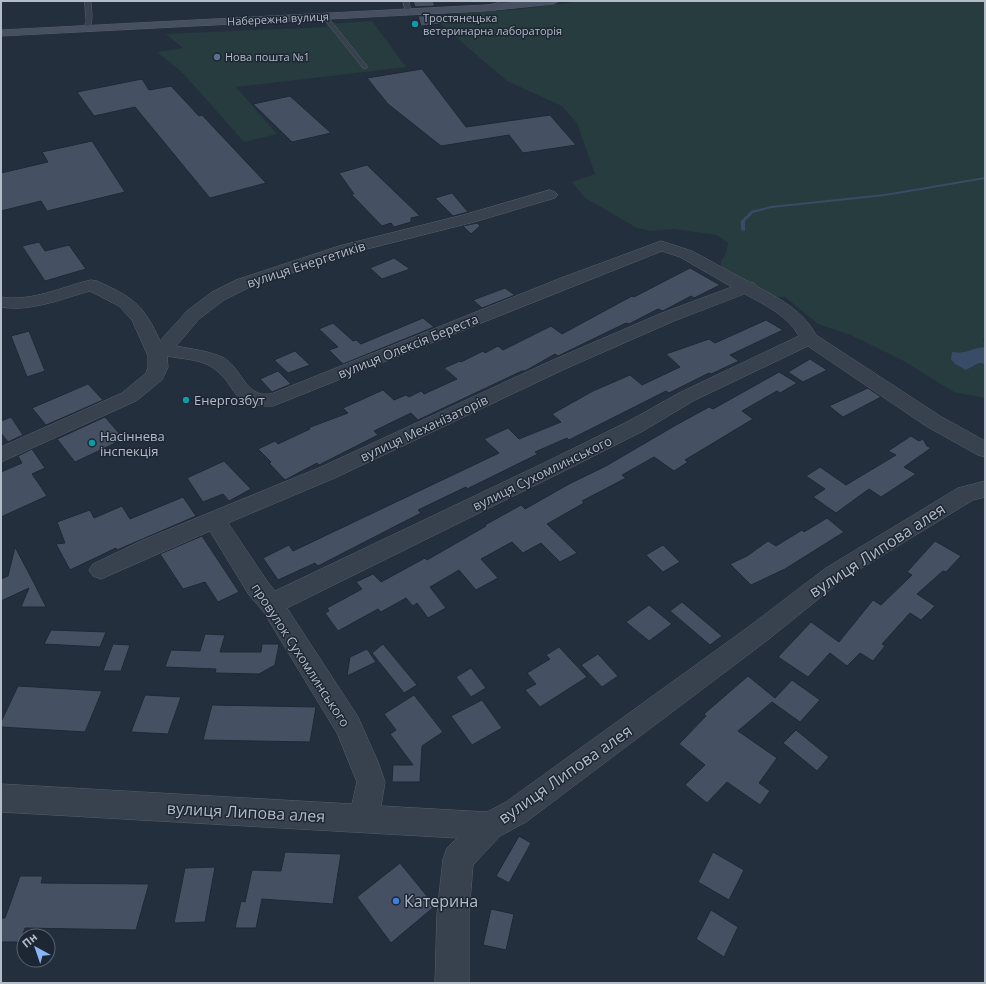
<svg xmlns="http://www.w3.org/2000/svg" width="986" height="984" font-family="'Open Sans',sans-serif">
  <rect width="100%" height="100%" fill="#242f3e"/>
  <g fill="#263c3f">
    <path d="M 580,1 L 985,1 L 985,337 L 983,339 L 985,347 C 970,348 969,354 952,352 L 966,370 L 979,363 L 985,364 L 985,398 L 954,392 L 902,360 L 851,335 L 818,324 L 785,297 L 774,297 L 721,268 L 721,261 L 726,254 L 728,243 L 717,235 L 674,229 L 650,231 L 637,228 L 585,198 L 572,182 L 595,174 L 577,123 L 562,106 L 507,81 L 442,25 L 438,19 L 453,14 L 524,9 Z"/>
    <polygon points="372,21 406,67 236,87 277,134 244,142 183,73 157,52 183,48 166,34 327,27 326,24"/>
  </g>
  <path fill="#394c67" d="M 985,347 L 985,364 L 979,363 L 966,370 L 955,364 L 951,359 L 952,352 C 969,354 970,348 985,347 Z"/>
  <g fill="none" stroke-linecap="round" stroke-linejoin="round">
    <polygon fill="#394c67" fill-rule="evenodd" points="985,177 985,179 885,196 771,208 753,213 745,221 745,231 741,230 741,221 751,211 771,206 885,194"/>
  </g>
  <g fill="#455162" stroke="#1f2835">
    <polygon points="413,1 433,1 435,6 415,7"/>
    <polygon points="438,15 441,24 421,26 418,16"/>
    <polygon points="422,69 466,127 550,115 576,145 523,153 509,135 441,146 388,104 367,78"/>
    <polygon points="142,79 149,90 171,86 199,116 202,115 266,183 210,198 135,107 94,116 77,92"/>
    <polygon points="290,96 331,133 292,142 253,104"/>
    <polygon points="92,141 125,192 47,211 41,201 1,211 1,173 48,162 42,152"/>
    <polygon points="367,165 420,216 411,218 411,222 394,227 391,223 382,226 351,194 354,194 339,173"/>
    <polygon points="452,193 468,212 453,216 435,198"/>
    <polygon points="477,223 480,226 471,234 463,226"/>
    <polygon points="39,242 45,251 69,245 86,269 45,281 22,246"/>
    <polygon points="394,258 410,269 382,279 370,268"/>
    <polygon points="690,268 720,285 694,298 691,296 663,311 658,309 629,324 626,323 558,356 555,354 525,371 522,371 418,420 411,413 374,431 378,435 319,465 317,463 285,480 269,463 271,462 258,449 275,441 278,444 310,429 308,428 348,413 343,408 383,390 394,400 406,395 409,397 421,391 424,394 457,379 444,368 460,361 461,362 483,351 485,353 498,346 503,350 551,326 562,334 632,296 634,297"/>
    <polygon points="505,288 515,295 482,308 473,300"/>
    <polygon points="423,318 434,327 343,364 329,350 338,347 319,329 333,323 353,341 356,340 361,344"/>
    <polygon points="766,320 783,330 730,355 739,361 711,374 709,373 669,393 666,391 569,440 567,438 535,452 538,454 467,489 466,487 418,510 421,513 318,566 315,563 278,580 263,558 289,545 293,551 499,453 484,439 508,428 519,439 561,422 552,414 593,391 630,375 642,385 680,367 666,354 709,339 715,343"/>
    <polygon points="29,331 45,371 27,377 11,336"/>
    <polygon points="295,351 310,365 288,373 274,360"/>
    <polygon points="810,359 827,370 803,382 788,372"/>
    <polygon points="278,371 291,384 272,392 260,379"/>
    <polygon points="779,372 797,383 780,393 777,391 742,411 753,419 685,460 688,462 674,471 654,457 622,475 626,478 582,501 584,503 547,524 577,553 560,562 541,543 523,553 512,542 481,559 498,578 476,590 459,570 430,587 446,608 428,618 417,603 413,606 406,598 381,612 378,609 338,631 325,613 329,611 327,608 362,589 356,582 373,574 381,582 425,558 427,560 486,526 485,525 521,505 525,509 569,484 606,466 676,425 709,407 713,409"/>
    <polygon points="88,384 103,400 46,425 32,408"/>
    <polygon points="868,388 881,397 843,417 829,406"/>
    <polygon points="11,417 23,435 8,442 1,433 1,421"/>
    <polygon points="105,417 124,439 75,462 57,439"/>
    <polygon points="911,436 919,441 923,439 927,446 931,448 904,467 916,474 881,497 869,489 836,513 813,497 825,489 806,476 820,467 846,485 896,455 888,451"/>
    <polygon points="32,449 45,468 32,474 47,496 1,517 1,472 22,463 18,456"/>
    <polygon points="224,461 251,489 229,501 223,494 203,502 187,478"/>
    <polygon points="183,497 196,516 117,550 116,548 70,570 56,544 65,543 57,522 90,510 94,518 122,506 130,519"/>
    <polygon points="827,518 844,532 785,569 751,585 730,564 747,556 768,541 776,546 802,530 804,532"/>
    <polygon points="202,536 239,592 218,602 205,582 183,589 160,554"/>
    <polygon points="935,541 961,556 946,572 943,571 917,594 935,606 921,620 910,613 882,644 885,646 873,661 860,653 847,666 830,653 808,677 778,657 811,622 839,642 873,600 881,605 912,575 907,572"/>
    <polygon points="663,545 680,562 663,572 646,555"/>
    <polygon points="15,547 33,581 46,607 21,607 29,588 1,601 1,579 8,576"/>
    <polygon points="682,602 722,636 710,645 670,611"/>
    <polygon points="649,605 672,624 649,641 626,622"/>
    <polygon points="51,630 106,632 100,647 44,644"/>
    <polygon points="205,634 225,635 220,652 261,652 262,644 279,644 275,665 259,674 215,673 216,669 165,667 171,650 200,651"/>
    <polygon points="113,644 130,645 121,671 103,671"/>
    <polygon points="383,644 417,685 404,693 372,653"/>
    <polygon points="559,647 587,677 540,707 525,690 536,684 527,673 550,659 546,655"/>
    <polygon points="367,649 376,662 347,676 350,657"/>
    <polygon points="598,654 618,676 602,687 581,665"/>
    <polygon points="471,668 486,688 471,697 456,677"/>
    <polygon points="748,676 775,698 792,680 820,700 800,722 772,702 738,731 777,758 759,783 770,791 760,805 727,782 707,803 685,785 705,765 679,744 706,716 704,714"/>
    <polygon points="18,686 102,691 85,732 1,727 1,722"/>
    <polygon points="145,695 181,697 168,734 131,732"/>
    <polygon points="414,695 443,732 422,746 420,782 392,782 393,765 413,765 390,734 396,730 384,714"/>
    <polygon points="482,700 502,728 472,745 451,716"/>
    <polygon points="212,705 316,707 310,742 203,740"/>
    <polygon points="796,730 829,757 817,771 783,743"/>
    <polygon points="519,836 531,843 509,883 496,876"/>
    <polygon points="285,852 341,854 333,904 262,899 256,928 235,928 241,901 245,902 252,870 281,871"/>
    <polygon points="713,852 744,870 729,900 698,882"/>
    <polygon points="400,863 435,906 391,943 357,897"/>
    <polygon points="215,867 205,922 174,923 185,868"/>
    <polygon points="20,876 43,876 41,883 149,884 136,930 25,928 20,942 1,942 1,918 5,918"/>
    <polygon points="491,909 514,914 506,950 483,945"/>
    <polygon points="711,910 738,927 724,957 696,939"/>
  </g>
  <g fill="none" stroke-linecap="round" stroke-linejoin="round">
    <g stroke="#565f6c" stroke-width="1">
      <g id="service">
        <path d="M 85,1 L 91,1 C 91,10 95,25 86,31 L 83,29 L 86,22 Z"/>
        <polygon points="403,1 409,1 411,13 406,12"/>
        <polygon points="323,16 327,16 367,66 367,68 363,68 323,18"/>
      </g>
    </g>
    <g stroke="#565f6c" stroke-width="1">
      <g id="minor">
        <polygon points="504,1 521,1 520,3 491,11 486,8 487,6"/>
        <path d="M 550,190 L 555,192 L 558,195 L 555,198 L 474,222 L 351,253 L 248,288 L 224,300 L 199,319 L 176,346 C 191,349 210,351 224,358 C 238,366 244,388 258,393 C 262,395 267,394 271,394 L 561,278 L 661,241 L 692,251 L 749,282 L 754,283 L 756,286 C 780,299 802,310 816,335 L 940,416 L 985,441 L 985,457 L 978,455 L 926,426 L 808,346 L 695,400 L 643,431 L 564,471 L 287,608 L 358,717 L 378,762 L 385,782 L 381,806 L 487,812 L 506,802 L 747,628 L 826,568 L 958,488 L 985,481 L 985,497 L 973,500 L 842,580 L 765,642 L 526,822 L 500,836 L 473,865 L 469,914 L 469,983 L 435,983 L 437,914 L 443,859 L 447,848 L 457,838 L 1,812 L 1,784 L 352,804 L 357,782 L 337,733 L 263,611 L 249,595 L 210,531 L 101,579 L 93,576 L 89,570 L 93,564 L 143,540 L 321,467 L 553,360 L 662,313 L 732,287 L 680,257 L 662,251 L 273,406 C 227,407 240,386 212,367 C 199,359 182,359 167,356 L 168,367 L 162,380 L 136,401 L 1,462 L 1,447 L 122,393 L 146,373 L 148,367 L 148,356 L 132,320 L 119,306 L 90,291 C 61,299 31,312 1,307 L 1,297 C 32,302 61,287 91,280 L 97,281 C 134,298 143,304 160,341 L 187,311 L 212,292 L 236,280 L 339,246 L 463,215 ZM 745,294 C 765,305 787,315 799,336 L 681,392 L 629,421 L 548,461 L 275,591 L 267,581 L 228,523 L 337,477 L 567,368 L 674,321 Z"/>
      </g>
    </g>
    <g stroke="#565f6c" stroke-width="1">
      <polygon id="secondary" points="522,1 559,1 554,4 485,11 1,36 1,30 485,5"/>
    </g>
    <use href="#service" fill="#38414e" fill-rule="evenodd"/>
    <use href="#minor" fill="#38414e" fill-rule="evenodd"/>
    <use href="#secondary" fill="#465061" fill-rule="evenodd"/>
  </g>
  <g fill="#0f9aa8" stroke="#1d2633" stroke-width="1.5">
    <circle cx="415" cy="24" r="4"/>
    <circle cx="186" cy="400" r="4"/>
    <circle cx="92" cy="443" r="4"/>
  </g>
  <circle fill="#5c6f8a" stroke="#1d2633" stroke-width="1.5" cx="217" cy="57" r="4"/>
  <circle fill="#3f7fe0" stroke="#1d2633" stroke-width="1.5" cx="396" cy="901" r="4"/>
  <g text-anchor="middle" stroke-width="3" stroke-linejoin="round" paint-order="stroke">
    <g font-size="11" fill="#b4bcc9" stroke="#1d2633" text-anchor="start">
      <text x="423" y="22">Тростянецька<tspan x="423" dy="13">ветеринарна лабораторія</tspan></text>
      <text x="225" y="61">Нова пошта №1</text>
    </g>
    <g font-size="11" fill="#b4bcc9" stroke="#1d2633">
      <text transform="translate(278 19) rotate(-3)" y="4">Набережна вулиця</text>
    </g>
    <g font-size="13" fill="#b4bcc9" stroke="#1d2633">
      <text transform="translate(306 264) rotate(-18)" y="5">вулиця Енергетиків</text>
      <text transform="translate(408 346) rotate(-22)" y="5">вулиця Олексія Береста</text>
      <text transform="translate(424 428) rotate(-25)" y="5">вулиця Механізаторів</text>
      <text transform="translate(542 473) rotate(-26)" y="5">вулиця Сухомлинського</text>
      <text transform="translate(301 655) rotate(57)" y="5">провулок Сухомлинського</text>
    </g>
    <g font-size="13" fill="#b4bcc9" stroke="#1d2633" text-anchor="start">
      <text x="194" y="405">Енергозбут</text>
      <text x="100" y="441">Насіннева<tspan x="100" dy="15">інспекція</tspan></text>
    </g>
    <g font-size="16" fill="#b4bcc9" stroke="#1d2633">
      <text transform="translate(877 550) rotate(-33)" y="6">вулиця Липова алея</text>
      <text transform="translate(565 774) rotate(-35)" y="6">вулиця Липова алея</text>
      <text transform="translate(246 812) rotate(3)" y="6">вулиця Липова алея</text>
    </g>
    <g font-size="16" fill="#b4bcc9" stroke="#1d2633" text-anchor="start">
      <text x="404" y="907">Катерина</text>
    </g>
  </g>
  <rect width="986" height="984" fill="none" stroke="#b4bcc9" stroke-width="4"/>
  <g transform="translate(36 948) rotate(320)"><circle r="19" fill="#1d2633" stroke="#59626f"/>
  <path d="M0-3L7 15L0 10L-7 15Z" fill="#8ab4f8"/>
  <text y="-6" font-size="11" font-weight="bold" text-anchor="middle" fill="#b4bcc9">Пн</text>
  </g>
</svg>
